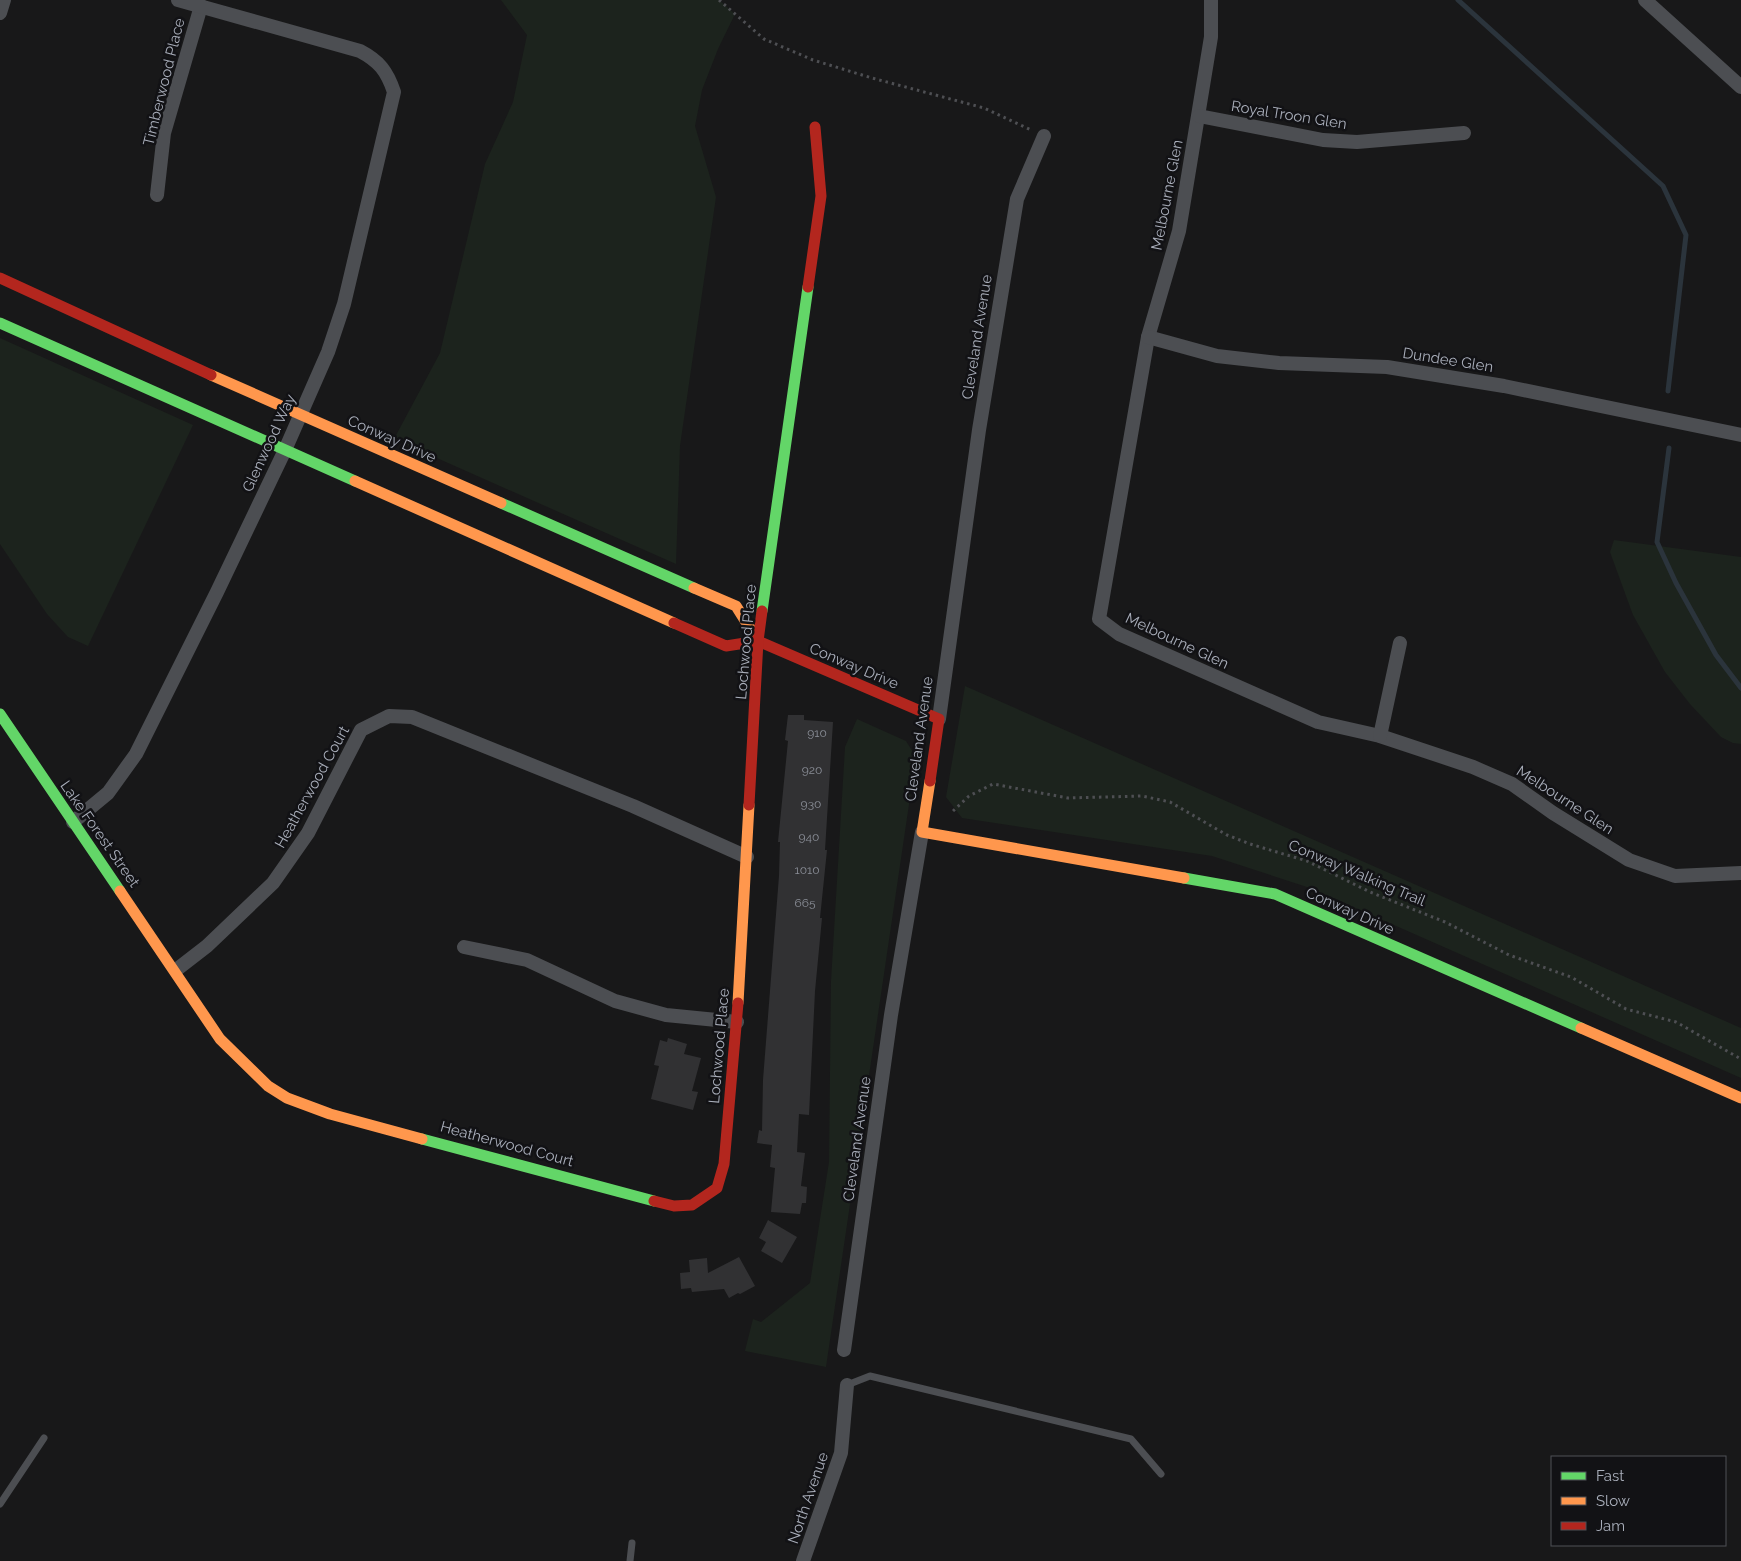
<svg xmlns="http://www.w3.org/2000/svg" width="1741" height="1561" font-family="Raleway,sans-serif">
  <rect width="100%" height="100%" fill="#181819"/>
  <g fill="#1c231d">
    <polygon points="501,0 719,0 735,14 718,49 702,90 695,126 716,197 680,446 676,564 394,439 440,353 485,164 513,102 527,35"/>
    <polygon points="0,338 193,425 88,646 68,637 47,614 0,544"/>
    <polygon points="1614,540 1741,557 1741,744 1733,743 1721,737 1690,704 1665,672 1633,615 1610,552"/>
    <polygon points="965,686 1741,1028 1741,1078 1310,888 1212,856 962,818 946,797"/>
    <polygon points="857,719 906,741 916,757 826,1367 745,1351 753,1319 761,1322 810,1283 829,1162 831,981 845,747"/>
  </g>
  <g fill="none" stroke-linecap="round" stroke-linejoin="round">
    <g stroke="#2b343c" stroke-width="5">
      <polyline points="1458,0 1663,186 1686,235 1668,391"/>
      <polyline points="1669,448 1657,542 1676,583 1716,655 1741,688"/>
    </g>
  </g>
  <g fill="#313133">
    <polygon points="788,715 804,715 804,720 833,722 825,850 827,850 820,918 822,918 815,991 809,1115 799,1114 797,1152 805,1153 801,1186 807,1187 806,1203 802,1203 800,1214 771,1212 775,1168 770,1167 772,1145 757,1143 759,1130 762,1131 763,1080 779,876 780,842 778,842 788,741 785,740"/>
    <polygon points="668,1038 687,1044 684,1054 701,1058 692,1091 698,1092 693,1110 651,1099 659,1066 654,1065 660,1040 667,1042"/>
    <polygon points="768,1220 797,1237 782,1263 761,1251 766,1242 759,1238"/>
    <polygon points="739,1257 755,1286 740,1294 738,1293 729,1298 724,1289 692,1292 691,1288 681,1289 680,1273 690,1272 689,1260 707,1258 708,1273"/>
  </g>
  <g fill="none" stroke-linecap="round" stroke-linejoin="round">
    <g stroke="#4e4f53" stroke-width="3" stroke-dasharray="2.5 4" stroke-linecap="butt">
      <polyline points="719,0 764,39 813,60 872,78 984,108 1031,130"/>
      <polyline points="953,811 969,796 993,784 1068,798 1142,796 1170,802 1227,835 1250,844 1307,861 1370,892 1445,922 1509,955 1571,977 1626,1009 1676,1022 1741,1059"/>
    </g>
    <g stroke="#4c4e52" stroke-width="7">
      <polyline points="847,1385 870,1376 1131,1439 1161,1474"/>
      <polyline points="0,1504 44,1438"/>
      <polyline points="630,1561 632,1543"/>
    </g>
    <g stroke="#4c4e52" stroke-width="14">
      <polyline points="1211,0 1211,37 1179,231 1148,337 1099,619 1119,634 1318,722 1380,736 1473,767 1512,784 1553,813 1629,860 1675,876 1741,873"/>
      <polyline points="1645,0 1741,87"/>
      <polyline points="0,13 4,0"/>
      <polyline points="1199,116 1323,140 1357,142 1464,133"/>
      <polyline points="157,195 164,133 201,6"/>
      <polyline points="1148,337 1217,356 1279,363 1387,367 1504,386 1741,435"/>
      <polyline points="939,719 979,430 1017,199 1044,136"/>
      <polyline points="1380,736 1400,643"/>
      <path d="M 73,822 L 108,793 L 136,754 L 217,592 L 285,450 L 328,352 L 344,304 L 394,92 C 387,71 379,61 360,51 L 178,0"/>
      <polyline points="464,947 527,960 615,1001 666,1015 737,1022"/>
      <polyline points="176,970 207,946 273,883 308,833 361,730 389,716 412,717 633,806 747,857"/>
      <polyline points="844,1350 891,1015 922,832"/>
      <polyline points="803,1561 841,1453 847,1385"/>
    </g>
    <g stroke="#63d668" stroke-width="11">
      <polyline points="0,323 355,481"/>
      <polyline points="501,503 694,588"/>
      <polyline points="762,611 808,287"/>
      <polyline points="0,714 120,891"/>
      <polyline points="1184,878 1275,894 1581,1028"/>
      <polyline points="422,1139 654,1201"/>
    </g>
    <g stroke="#ff974d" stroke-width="11">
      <polyline points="211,375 501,503"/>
      <polyline points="355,481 674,623"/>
      <polyline points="694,588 736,606 758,641"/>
      <polyline points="930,781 922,832 1184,878"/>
      <polyline points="120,891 220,1039 268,1086 287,1098 330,1114 422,1139"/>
      <polyline points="738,1003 749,805"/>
      <polyline points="1581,1028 1741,1098"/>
    </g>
    <g stroke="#b3261e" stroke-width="11">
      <polyline points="0,278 211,375"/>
      <polyline points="808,287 821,196 815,127"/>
      <polyline points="674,623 726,646 758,641 939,719 930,781"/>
      <polyline points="749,805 758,641 762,611"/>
      <polyline points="654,1201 674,1206 692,1205 717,1188 724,1164 738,1003"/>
    </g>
  </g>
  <g text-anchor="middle" stroke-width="5" stroke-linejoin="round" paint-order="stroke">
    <g font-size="12" fill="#8b8f98">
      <text x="817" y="737">910</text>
      <text x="812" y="774">920</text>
      <text x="811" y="808">930</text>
      <text x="809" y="841">940</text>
      <text x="807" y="874">1010</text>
      <text x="805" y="907">665</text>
    </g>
    <g font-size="15" fill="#a9aeba" stroke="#121215">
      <text transform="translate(164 82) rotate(-76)" y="5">Timberwood Place</text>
      <text transform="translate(1289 115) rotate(9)" y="5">Royal Troon Glen</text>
      <text transform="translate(1167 195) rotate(-79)" y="5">Melbourne Glen</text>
      <text transform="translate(977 337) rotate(-81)" y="5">Cleveland Avenue</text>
      <text transform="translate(1448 360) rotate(9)" y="5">Dundee Glen</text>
      <text transform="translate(392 439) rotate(24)" y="5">Conway Drive</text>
      <text transform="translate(269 443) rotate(-65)" y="5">Glenwood Way</text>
      <text transform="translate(1177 641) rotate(25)" y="5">Melbourne Glen</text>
      <text transform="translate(746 642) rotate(-85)" y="5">Lochwood Place</text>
      <text transform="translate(854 666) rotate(23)" y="5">Conway Drive</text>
      <text transform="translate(919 739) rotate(-82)" y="5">Cleveland Avenue</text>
      <text transform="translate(312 787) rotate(-61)" y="5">Heatherwood Court</text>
      <text transform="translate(1565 800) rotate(33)" y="5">Melbourne Glen</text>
      <text transform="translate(100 834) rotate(55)" y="5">Lake Forest Street</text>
      <text transform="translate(1357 873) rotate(23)" y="5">Conway Walking Trail</text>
      <text transform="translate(1350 911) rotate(24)" y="5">Conway Drive</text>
      <text transform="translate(719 1046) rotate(-85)" y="5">Lochwood Place</text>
      <text transform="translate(857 1139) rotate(-82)" y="5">Cleveland Avenue</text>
      <text transform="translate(507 1144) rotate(15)" y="5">Heatherwood Court</text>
      <text transform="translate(808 1498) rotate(-71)" y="5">North Avenue</text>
    </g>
  </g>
  <rect x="1551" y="1456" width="175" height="90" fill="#121215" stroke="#4e5057"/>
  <rect x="1561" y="1472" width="25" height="8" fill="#63d668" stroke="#4e5057"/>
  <text x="1596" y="1481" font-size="15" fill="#a9aeba">Fast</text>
  <rect x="1561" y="1497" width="25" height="8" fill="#ff974d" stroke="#4e5057"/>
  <text x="1596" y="1506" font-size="15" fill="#a9aeba">Slow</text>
  <rect x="1561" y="1522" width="25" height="8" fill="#b3261e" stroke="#4e5057"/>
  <text x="1596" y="1531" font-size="15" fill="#a9aeba">Jam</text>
</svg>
